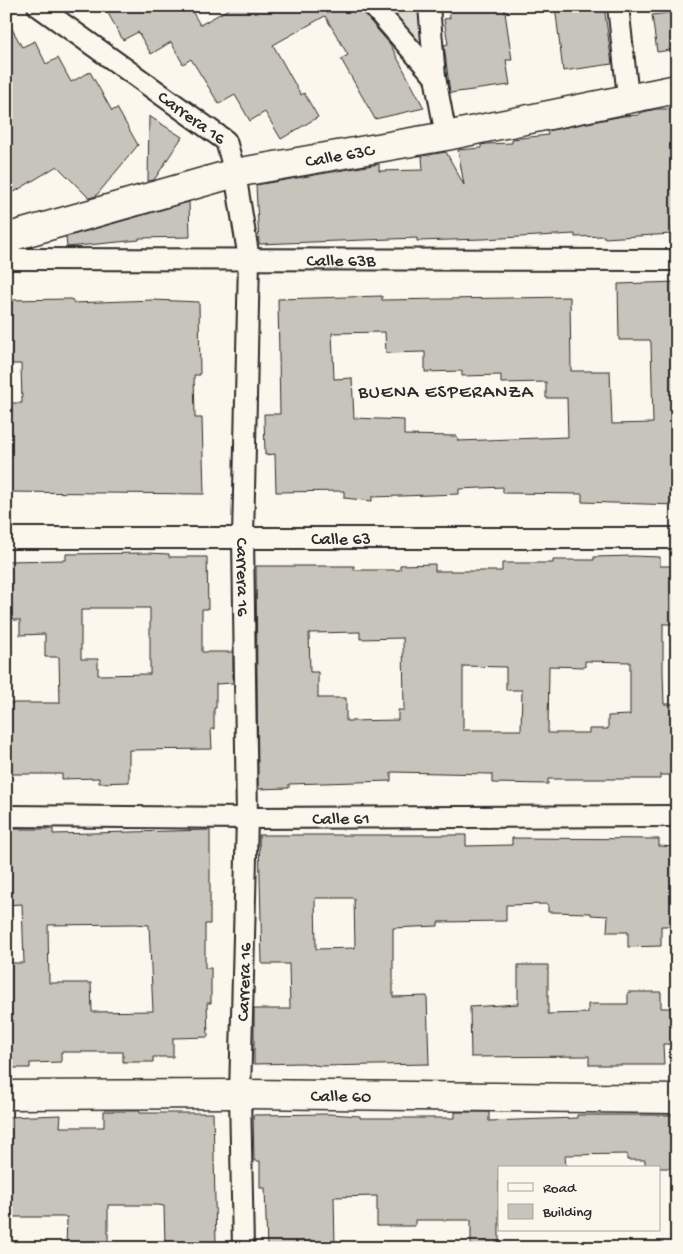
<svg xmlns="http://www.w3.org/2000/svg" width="683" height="1254" font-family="'Gochi Hand',sans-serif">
  <rect width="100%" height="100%" fill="#fbf7ec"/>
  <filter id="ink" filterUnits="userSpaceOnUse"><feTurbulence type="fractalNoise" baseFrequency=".02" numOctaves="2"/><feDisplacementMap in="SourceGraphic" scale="10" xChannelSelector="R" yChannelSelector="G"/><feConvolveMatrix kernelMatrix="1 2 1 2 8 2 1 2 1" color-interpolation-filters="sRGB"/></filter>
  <g filter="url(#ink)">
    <polygon fill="#dddad0" stroke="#84827e" points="380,6 418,6 422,48"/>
    <g fill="#c7c4bc" stroke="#2b2b2b" fill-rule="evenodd">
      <polygon points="104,6 189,6 200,25 234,6 361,6 364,14 390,44 424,108 375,119 341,59 348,55 325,16 273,45 301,95 304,93 318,117 281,139 265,112 250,121 235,95 219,104 191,59 183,64 171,42 151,54 138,32 123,40"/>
      <polygon points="448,6 504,6 512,60 506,60 510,85 450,93 444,45 448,44 444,19 450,18"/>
      <polygon points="555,6 604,6 612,64 563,71"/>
      <polygon points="677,12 677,49 657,52 652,15"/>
      <polygon points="6,18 22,47 35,41 46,64 58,58 71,82 90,72 112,111 117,108 138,145 96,196 89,198 57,166 6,197"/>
      <polygon points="656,109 677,109 677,227 672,227 672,234 604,238 604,236 575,237 575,234 483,239 417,241 417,238 259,244 256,185 379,164 379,171 423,170 422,156 446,152 464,185 458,150 481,148 481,145 487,144 512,143 512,139 548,135 547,131 623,116 639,115 639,113"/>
      <polygon points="149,116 182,137 154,180 148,181"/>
      <polygon points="189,202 190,237 139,238 139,240 67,247 66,237"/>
      <path d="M 677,282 L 677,505 L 582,502 L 582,494 L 503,493 L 503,487 L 459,489 L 459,494 L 372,497 L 372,501 L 344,498 L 344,491 L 276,492 L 275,454 L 265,455 L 264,414 L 280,414 L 278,299 L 382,296 L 382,300 L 570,297 L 571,371 L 610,371 L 612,424 L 653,423 L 651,343 L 650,340 L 619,340 L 618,284 ZM 385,332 L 386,353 L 425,352 L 425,372 L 462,371 L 462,376 L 501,375 L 501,383 L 546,382 L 546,398 L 567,398 L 568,437 L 458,441 L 457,436 L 404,435 L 404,420 L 354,418 L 352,378 L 334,379 L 332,333 Z"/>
      <polygon points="72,299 73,303 153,300 199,302 200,375 194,375 195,418 202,418 204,494 6,492 6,403 22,403 21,364 6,364 6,300"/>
      <path d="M 148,553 L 169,554 L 169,557 L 207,557 L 208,609 L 202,609 L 202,652 L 233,652 L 233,683 L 216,684 L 216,708 L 214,708 L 214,729 L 211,729 L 212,749 L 129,750 L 129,782 L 99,783 L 99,778 L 62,779 L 62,774 L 6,774 L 6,703 L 60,703 L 59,657 L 45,657 L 45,634 L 20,635 L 20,620 L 6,620 L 6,561 L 66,560 L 66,554 ZM 90,608 L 150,608 L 150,674 L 98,675 L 98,659 L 81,659 L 81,610 L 90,610 Z"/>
      <path d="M 633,556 L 660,557 L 660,566 L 677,566 L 677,624 L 663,624 L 663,672 L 664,704 L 677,704 L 677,775 L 660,775 L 660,779 L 548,779 L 548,784 L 492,783 L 492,774 L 391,772 L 391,781 L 289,784 L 289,788 L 258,789 L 256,566 L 354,566 L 354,570 L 400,570 L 400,565 L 435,564 L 435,571 L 502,571 L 502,563 L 553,563 L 553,560 L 594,560 L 594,557 ZM 360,632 L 360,639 L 403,638 L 404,710 L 398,710 L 398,720 L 346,721 L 346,698 L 318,698 L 318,672 L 310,672 L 309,633 ZM 585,661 L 630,662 L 630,715 L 608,716 L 608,729 L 589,729 L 589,733 L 548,733 L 549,666 L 585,667 ZM 463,666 L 506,667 L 506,690 L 522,690 L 521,730 L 463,730 Z"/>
      <path d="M 6,829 L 53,829 L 53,834 L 210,830 L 210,924 L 205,924 L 205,968 L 211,968 L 211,1003 L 207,1003 L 208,1037 L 173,1038 L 173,1057 L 153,1057 L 153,1062 L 123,1062 L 123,1052 L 61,1052 L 61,1062 L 30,1063 L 30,1068 L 6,1068 L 6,963 L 24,963 L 22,904 L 6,905 ZM 134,924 L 149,925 L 153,1011 L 92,1012 L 91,983 L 49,983 L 48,925 Z"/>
      <path d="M 259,835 L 466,835 L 466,846 L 512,845 L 512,838 L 659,839 L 659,846 L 677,847 L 677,926 L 661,926 L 661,946 L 628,947 L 628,932 L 607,932 L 608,916 L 591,915 L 591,913 L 548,912 L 548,904 L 506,905 L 506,921 L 438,922 L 438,926 L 393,928 L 393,997 L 427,996 L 429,1064 L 321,1066 L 303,1063 L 254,1064 L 254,1009 L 290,1009 L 289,964 L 262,964 ZM 315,898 L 354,898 L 355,948 L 316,949 Z"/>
      <polygon points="518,965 548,965 548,1014 588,1013 588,1004 628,1004 628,992 661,992 661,1008 677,1008 677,1044 663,1044 664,1065 589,1065 589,1056 471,1057 470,1007 518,1004"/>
      <polygon points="104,1111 140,1111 140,1113 213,1113 216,1243 165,1244 164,1206 158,1205 108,1205 108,1248 66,1248 67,1217 8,1217 8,1117 61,1115 60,1127 104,1127"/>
      <polygon points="455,1112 489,1112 489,1121 577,1118 577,1115 672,1115 673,1168 645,1168 645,1160 627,1160 627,1154 565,1155 566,1168 499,1168 499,1248 471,1248 471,1220 415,1220 415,1226 377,1226 377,1196 334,1197 335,1248 267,1248 265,1188 260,1188 260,1161 254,1161 253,1115 329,1114 360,1116 360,1118 455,1118"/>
    </g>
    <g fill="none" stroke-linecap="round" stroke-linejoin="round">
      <g stroke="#2b2b2b" stroke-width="24">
        <g id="street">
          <path id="s1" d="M 38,6 L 226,141 L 235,173 L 249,259 L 243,538 L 247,818 L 240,1094 L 243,1248"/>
          <polyline points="373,6 435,77"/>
          <polyline points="429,6 435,77 446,136"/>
          <polyline points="618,6 628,97"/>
          <path id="s2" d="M 6,259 L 677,260"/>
          <path id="s3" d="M 6,538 L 677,538"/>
          <path id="s4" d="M 6,816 L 247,818 L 677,816"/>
        </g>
      </g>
      <g stroke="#2b2b2b" stroke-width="31">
        <g id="secondary">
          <path id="s5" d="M 6,238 L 235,173 L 446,136 L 677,89"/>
          <path id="s6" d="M 6,1095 L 240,1094 L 677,1099"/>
        </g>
      </g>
      <use href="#street" stroke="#fbf7ec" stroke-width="20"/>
      <use href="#secondary" stroke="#fbf7ec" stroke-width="28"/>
    </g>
  </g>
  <g text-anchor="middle" stroke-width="4" stroke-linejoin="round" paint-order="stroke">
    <g font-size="18" fill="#2b2b2b" stroke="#fbf7ec">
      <text dy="6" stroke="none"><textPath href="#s1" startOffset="190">Carrera 16</textPath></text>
      <text dy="6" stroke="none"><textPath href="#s5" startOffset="344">Calle 63C</textPath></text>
      <text dy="6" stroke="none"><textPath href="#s2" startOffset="335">Calle 63B</textPath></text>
      <text dy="6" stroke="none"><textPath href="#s3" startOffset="335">Calle 63</textPath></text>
      <text dy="6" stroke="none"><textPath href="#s1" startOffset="670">Carrera 16</textPath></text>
      <text dy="6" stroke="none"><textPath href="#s4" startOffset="335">Calle 61</textPath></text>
      <text transform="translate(243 982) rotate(-88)" y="6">Carrera 16</text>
      <text dy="6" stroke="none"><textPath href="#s6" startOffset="335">Calle 60</textPath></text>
    </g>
    <g font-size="19" letter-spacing="1" fill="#2b2b2b" stroke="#fbf7ec">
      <text x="446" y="397">BUENA ESPERANZA</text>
    </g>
  </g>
  <rect width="683" height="1254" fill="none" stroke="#fbf7ec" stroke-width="25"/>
  <rect x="12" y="12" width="658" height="1229" fill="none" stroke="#2b2b2b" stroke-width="2" filter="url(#ink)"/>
  <rect x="498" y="1166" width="162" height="65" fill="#fbf7ec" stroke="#a8a59f"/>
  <rect x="508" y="1183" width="25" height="8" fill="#fbf7ec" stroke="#a8a59f"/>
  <text x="543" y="1192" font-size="15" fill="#2b2b2b">Road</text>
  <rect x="508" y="1204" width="25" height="15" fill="#c7c4bc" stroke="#a8a59f"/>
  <text x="543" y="1216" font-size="15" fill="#2b2b2b">Building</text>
</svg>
